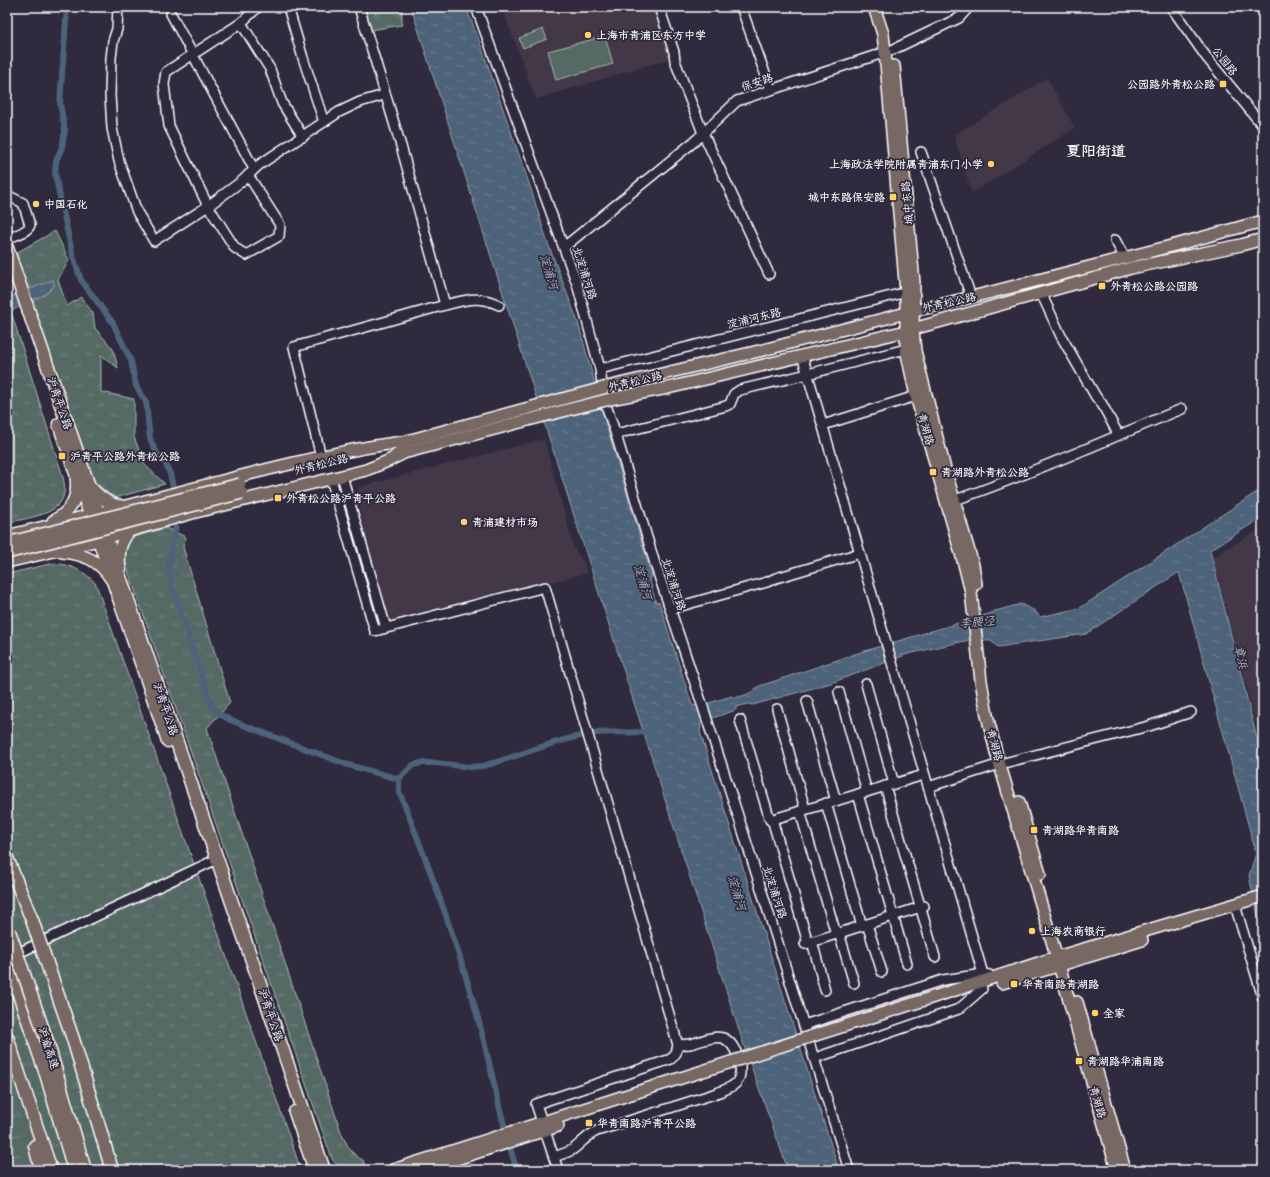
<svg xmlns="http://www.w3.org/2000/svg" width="1270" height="1177" font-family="Kalam,'LXGW WenKai TC',sans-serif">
  <defs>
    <pattern id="grass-tufts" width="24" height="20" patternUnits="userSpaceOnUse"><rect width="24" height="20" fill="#566b65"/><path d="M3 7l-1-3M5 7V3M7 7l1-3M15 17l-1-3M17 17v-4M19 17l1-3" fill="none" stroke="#6f817c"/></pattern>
    <pattern id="water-ripples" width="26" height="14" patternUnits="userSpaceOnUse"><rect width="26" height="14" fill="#4e637a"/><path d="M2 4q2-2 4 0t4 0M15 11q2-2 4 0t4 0" fill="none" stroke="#697a8e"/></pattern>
  </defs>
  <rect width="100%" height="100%" fill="#2f2a3d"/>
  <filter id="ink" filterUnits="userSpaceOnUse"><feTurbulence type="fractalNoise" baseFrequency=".025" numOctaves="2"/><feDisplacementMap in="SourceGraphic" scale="8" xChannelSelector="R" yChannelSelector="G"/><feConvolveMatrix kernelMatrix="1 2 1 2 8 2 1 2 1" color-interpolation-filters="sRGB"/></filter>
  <g filter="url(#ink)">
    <g fill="#423847">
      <polygon points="520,7 655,7 672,58 536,99 504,13"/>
      <polygon points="1047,78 1075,128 972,193 954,135"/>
      <polygon points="544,439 574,548 584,563 587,573 397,622 390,621 387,615 356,496 359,487"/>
      <polygon points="1263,527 1263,752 1213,557"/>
    </g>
    <g fill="url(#grass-tufts)" stroke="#aab5b2">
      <polygon points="363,7 402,7 402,25 370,30"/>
      <polygon points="55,231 69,260 58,280 67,306 81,297 93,313 95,328 113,349 118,368 101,355 101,392 134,399 134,437 145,465 165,484 115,498 90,479 14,254"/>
      <path d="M 7,299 L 63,477 C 73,515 34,516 7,523 Z"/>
      <path d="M 166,528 L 186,537 L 183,547 L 230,703 L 207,728 L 341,1132 C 346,1143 351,1155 363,1160 L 366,1170 C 350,1170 342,1173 332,1159 L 123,556 L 128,540 L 133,537 Z"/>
      <path d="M 54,563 C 71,565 85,571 96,584 L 301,1170 L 7,1170 L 7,574 Z"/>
    </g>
    <g fill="#566b65" stroke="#aab5b2">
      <polygon points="543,29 547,39 523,48 519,38"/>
      <polygon points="605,36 613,64 556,80 548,51"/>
    </g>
    <g fill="url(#water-ripples)" stroke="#95a1af">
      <path d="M 411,7 L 466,7 L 479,40 L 531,189 L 547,241 L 578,322 L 605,421 L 652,577 L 649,578 L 656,603 L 659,602 L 692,705 L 699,706 L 732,696 L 734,698 C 742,696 752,694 757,687 L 861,652 L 989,614 L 995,611 L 1021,604 L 1035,611 L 1040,617 L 1080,608 L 1263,488 L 1263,517 L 1210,550 L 1263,763 L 1263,929 L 1258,916 L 1249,876 L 1256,853 L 1179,572 L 1086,634 L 998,647 L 991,641 L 969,640 L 908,654 L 831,683 L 753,705 L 748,704 L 736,707 L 736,710 L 704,721 L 701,723 L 700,732 L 839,1170 L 788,1170 L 744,1046 Z"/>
      <polygon points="53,280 54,286 46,294 7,313 7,298"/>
    </g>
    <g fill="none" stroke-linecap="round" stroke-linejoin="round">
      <g stroke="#4e637a" stroke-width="6">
        <polyline points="67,7 60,103 65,131 62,147 56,161 55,174 68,234 73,256 81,280 113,323 131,361 136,386 146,402 150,439 158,455 165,462 170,474 175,495"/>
        <polyline points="176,517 176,525 169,564 171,583 210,701 216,712 230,720 348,765 399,779"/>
        <path d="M 517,1170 C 501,1123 493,1074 480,1026 C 459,946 430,868 399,791 L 399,779 L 413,765 L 422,763 L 436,763 L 470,767 L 483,766 C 520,756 559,738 597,733 C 615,731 634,734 652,731"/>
      </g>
      <g stroke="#fff" stroke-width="12">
        <g id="minor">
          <polyline points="118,7 117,29 113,41 111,58 110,95 112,128 119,161 137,212 154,241 208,206 242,181 259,165 339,112 360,102 384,95"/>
          <polyline points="288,7 303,58 324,122"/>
          <polyline points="476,7 577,284 600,369 604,399 616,435 656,567 702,704 742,828 849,1170"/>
          <polyline points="659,7 674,52 675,61 703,133 769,274"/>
          <polyline points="741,7 771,90"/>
          <polyline points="1171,7 1207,58 1263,126"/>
          <polyline points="171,14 254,169"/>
          <polyline points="241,23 270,69 282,103 303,137"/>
          <polyline points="921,152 971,297"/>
          <polyline points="248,175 280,225 279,236 246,255 235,248 208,206 169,126 164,84 166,72 241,23 258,7"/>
          <path d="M 7,195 L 23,203 L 30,225 C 27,233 14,235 7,239"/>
          <polyline points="1115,240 1125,258"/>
          <polyline points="564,247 696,140 737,101 892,50 959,18 969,7"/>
          <polyline points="1041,293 1061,336 1096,397 1102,404 1118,434"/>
          <path d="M 445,305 C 466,300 479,295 499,305"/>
          <polyline points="802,355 983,974"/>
          <polyline points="600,369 911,291"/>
          <polyline points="823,425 916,396"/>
          <polyline points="616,434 726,406 730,404 734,394 740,390 808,374 906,349"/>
          <polyline points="321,457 294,347 445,305 401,146 359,7"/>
          <polyline points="342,476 386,628"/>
          <polyline points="331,479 375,631 545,587 678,1045 676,1053 671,1059 536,1104 558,1170"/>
          <path d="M 955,500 C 1032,474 1107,439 1182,409"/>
          <polyline points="670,609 767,582 776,578 860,553"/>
          <polyline points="866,684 894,784"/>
          <polyline points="839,692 867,792"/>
          <polyline points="807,701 836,801"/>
          <polyline points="777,709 805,809"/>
          <polyline points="740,720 770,820 924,775"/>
          <polyline points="885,786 935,957"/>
          <polyline points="928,787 1000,764 1149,726 1191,712"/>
          <polyline points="858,794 907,964"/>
          <polyline points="826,803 862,926"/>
          <polyline points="800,811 836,934"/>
          <polyline points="772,819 808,943"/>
          <polyline points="1235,905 1263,998"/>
          <polyline points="867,924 882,972"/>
          <polyline points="839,933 854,983"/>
          <polyline points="812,941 825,990"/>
          <polyline points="805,944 924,906"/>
          <polyline points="12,956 217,859"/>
          <polyline points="804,1025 943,980 983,974 989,975"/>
          <polyline points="815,1058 959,1009 982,989"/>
          <path d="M 554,1157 C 560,1155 566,1153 572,1150 C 582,1143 586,1136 597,1131 L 714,1094 C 721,1091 730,1089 736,1083 C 746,1072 737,1043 723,1038 C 712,1035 700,1042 690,1044 C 686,1044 682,1045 678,1045"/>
        </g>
      </g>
      <g stroke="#fff" stroke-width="14">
        <g id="major">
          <polyline points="874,7 883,34 885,52 906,293 906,349 916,396 964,564 971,592 981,681 987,715 996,752 1059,965 1117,1170"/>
          <polyline points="894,66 914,283 913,329 915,351 945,469 973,565 976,584"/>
          <polyline points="607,387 763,350 914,311 988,293 1175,245 1263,221"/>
          <polyline points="610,399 668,388 906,331 1131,268 1241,245 1263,239"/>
          <polyline points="396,444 525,409"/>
          <polyline points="396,455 528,420"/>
          <path d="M 89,485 C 98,496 108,505 122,506"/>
          <path d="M 53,521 C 70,512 79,498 76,478"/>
          <path d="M 7,536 C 91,516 174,493 257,472 C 306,460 354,448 403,442"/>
          <path d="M 62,552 C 84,554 99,560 111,579"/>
          <polyline points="7,562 80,545 192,513 366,470 388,461 402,454"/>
          <path d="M 120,570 C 118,553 119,545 129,531"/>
          <polyline points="1019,802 1040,874"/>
          <polyline points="1002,983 1142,940"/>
          <polyline points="1077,1002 1125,1170"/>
          <polyline points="872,1017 1057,957 1263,896"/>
          <polyline points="393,1170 634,1093"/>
          <polyline points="423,1170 558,1126"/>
        </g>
      </g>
      <g stroke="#fff" stroke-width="15">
        <g id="highway">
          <polyline points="7,248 324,1170"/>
          <polyline points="59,424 168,741"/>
          <polyline points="7,858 32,920"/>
          <polyline points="7,959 46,1074 74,1170"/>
          <polyline points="7,1037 51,1170"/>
          <polyline points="73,1039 112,1170"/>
          <polyline points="48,1044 85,1170"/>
          <polyline points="295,1112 315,1170"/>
          <polyline points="35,1146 41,1170"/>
        </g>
      </g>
      <use href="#minor" stroke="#2f2a3d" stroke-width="9"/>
      <use href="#major" stroke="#776864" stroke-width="11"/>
      <use href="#highway" stroke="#776864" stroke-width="12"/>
      <g stroke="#fff" stroke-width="14" stroke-linecap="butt">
        <g id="major-bridge">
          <polyline points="525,409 607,387"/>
          <polyline points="528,420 610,399"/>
          <polyline points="7,543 240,484"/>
          <polyline points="7,553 242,493"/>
          <polyline points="634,1093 872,1017"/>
        </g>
      </g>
      <g stroke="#fff" stroke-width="15" stroke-linecap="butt">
        <g id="highway-bridge">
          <polyline points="32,920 73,1039"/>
          <polyline points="9,931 48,1044"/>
        </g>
      </g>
      <use href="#major-bridge" stroke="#776864" stroke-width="11"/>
      <use href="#highway-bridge" stroke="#776864" stroke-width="12"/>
    </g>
  </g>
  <g fill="#ffd166" stroke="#2f2a3d" stroke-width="1.5">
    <circle cx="588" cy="35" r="4"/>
    <rect x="1219" y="80" width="8" height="8" rx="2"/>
    <circle cx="991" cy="164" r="4"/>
    <rect x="889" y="193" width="8" height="8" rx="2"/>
    <circle cx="36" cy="204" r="4"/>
    <rect x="1098" y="282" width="8" height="8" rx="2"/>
    <rect x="58" y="452" width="8" height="8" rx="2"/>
    <rect x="929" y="468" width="8" height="8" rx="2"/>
    <rect x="274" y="494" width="8" height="8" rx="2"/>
    <circle cx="464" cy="522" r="4"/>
    <rect x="1030" y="826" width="8" height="8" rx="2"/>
    <circle cx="1032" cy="931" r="4"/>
    <rect x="1010" y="980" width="8" height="8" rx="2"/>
    <circle cx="1095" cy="1013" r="4"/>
    <rect x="1075" y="1057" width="8" height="8" rx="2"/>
    <rect x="585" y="1119" width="8" height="8" rx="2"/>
  </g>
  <g text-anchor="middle" stroke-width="3.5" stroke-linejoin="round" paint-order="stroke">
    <g font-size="11" font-weight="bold" fill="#fff" stroke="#2f2a3d" text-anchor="start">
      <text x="596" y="39">上海市青浦区东方中学</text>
      <text x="1215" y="88" text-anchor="end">公园路外青松公路</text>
      <text x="983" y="168" text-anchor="end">上海政法学院附属青浦东门小学</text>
      <text x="885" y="201" text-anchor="end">城中东路保安路</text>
      <text x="44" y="208">中国石化</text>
      <text x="1110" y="290">外青松公路公园路</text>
      <text x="70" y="460">沪青平公路外青松公路</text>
      <text x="941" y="476">青湖路外青松公路</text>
      <text x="286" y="502">外青松公路沪青平公路</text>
      <text x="472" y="526">青浦建材市场</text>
      <text x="1042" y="834">青湖路华青南路</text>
      <text x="1040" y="935">上海农商银行</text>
      <text x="1022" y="988">华青南路青湖路</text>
      <text x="1103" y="1017">全家</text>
      <text x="1087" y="1065">青湖路华浦南路</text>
      <text x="597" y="1127">华青南路沪青平公路</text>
    </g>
    <g font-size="11" fill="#fff" stroke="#2f2a3d">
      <text transform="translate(1225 61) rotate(52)" y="4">公园路</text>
      <text transform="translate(757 82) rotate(-18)" y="4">保安路</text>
      <text transform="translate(907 203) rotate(-95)" y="4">城中东路</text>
      <text transform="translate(585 273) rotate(72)" y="4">北淀浦河路</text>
      <text transform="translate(949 302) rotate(-13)" y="4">外青松公路</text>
      <text transform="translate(754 318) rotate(-14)" y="4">淀浦河东路</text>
      <text transform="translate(635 381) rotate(-13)" y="4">外青松公路</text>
      <text transform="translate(60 403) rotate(71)" y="4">沪青平公路</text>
      <text transform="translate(926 429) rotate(74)" y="4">青湖路</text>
      <text transform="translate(321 464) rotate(-14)" y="4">外青松公路</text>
      <text transform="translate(674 584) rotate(72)" y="4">北淀浦河路</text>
      <text transform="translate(166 709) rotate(71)" y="4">沪青平公路</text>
      <text transform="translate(995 745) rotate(75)" y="4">青湖路</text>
      <text transform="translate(775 892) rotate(72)" y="4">北淀浦河路</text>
      <text transform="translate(271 1015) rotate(71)" y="4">沪青平公路</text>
      <text transform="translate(49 1048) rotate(72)" y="4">沪渝高速</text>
      <text transform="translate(1098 1102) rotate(74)" y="4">青湖路</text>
    </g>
    <g font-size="12" font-style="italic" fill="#afb9c3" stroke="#2f2a3d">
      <text transform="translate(549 272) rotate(73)" y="4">淀浦河</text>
      <text transform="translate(643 582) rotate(73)" y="4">淀浦河</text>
      <text transform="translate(977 622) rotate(-5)" y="4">李腰泾</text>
      <text transform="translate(1241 657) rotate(77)" y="4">章浜</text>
      <text transform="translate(737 893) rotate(73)" y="4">淀浦河</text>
    </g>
    <g font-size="15" font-weight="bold" fill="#fff" stroke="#2f2a3d">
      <text x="1096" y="156">夏阳街道</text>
    </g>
  </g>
  <rect width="1270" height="1177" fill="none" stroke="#2f2a3d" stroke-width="24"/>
  <rect x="12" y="12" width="1246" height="1153" fill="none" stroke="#fff" stroke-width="1.5" filter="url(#ink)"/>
</svg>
